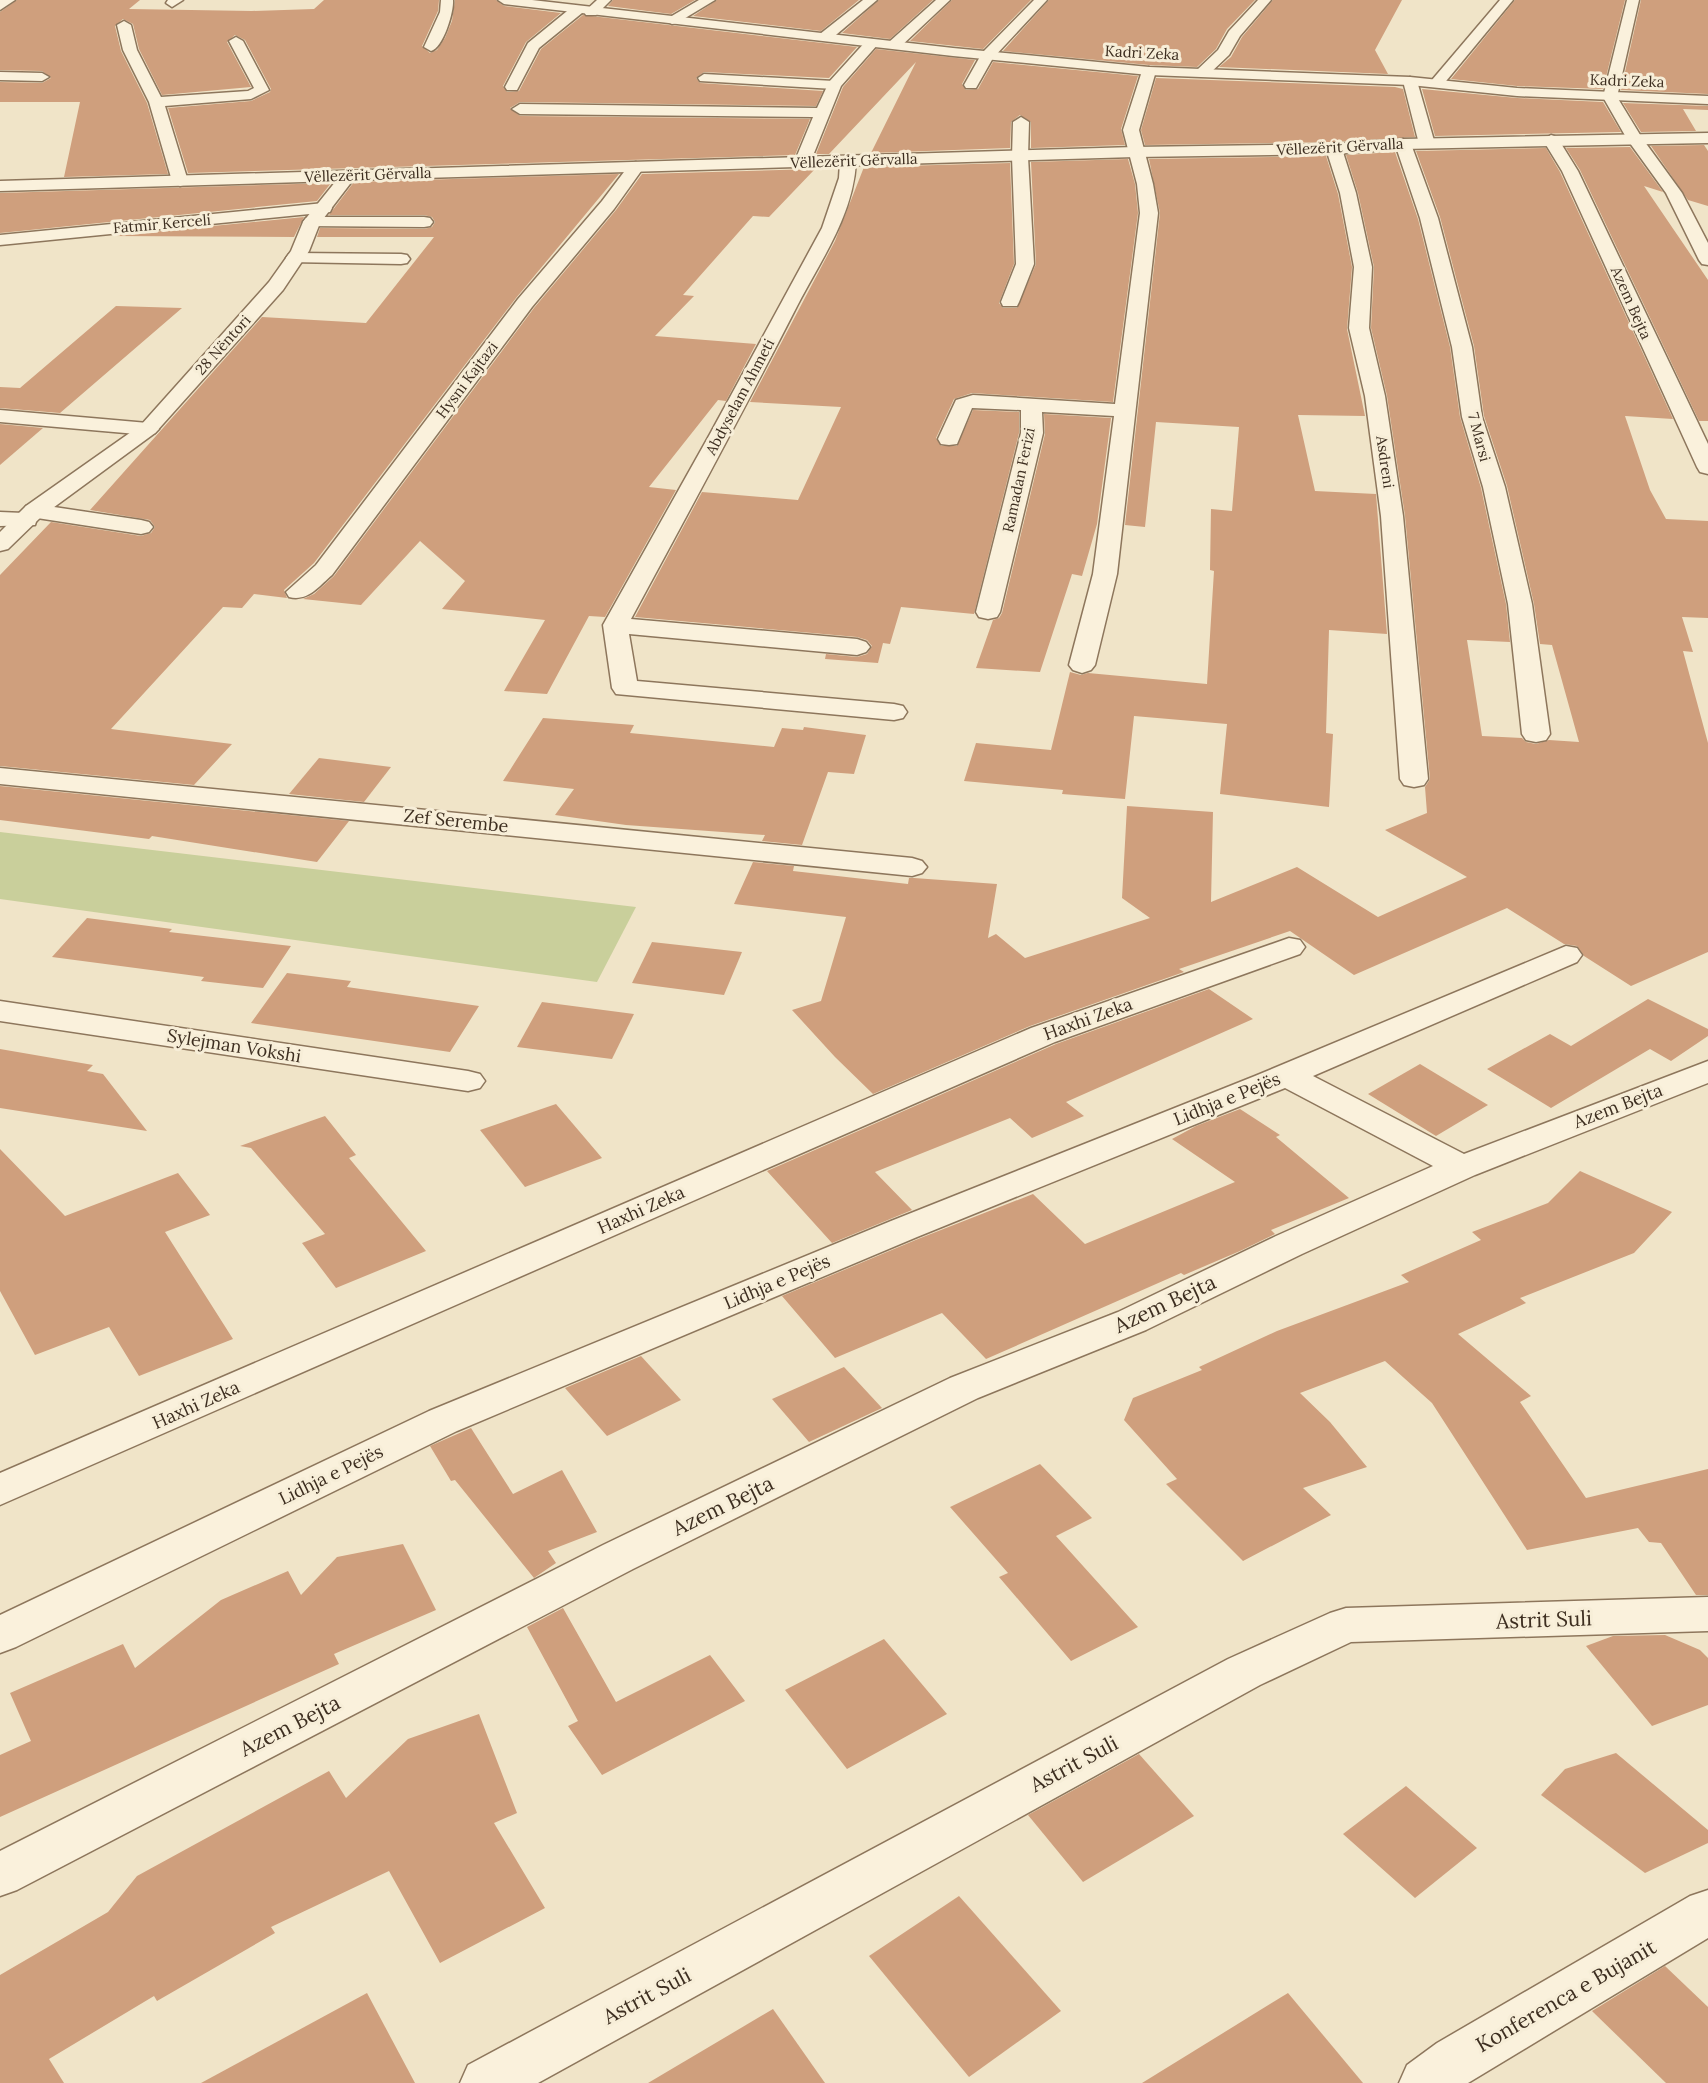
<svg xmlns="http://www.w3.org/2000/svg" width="1708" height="2083" font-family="Lora,serif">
  <rect width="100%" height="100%" fill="#f0e4c8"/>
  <polygon fill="#c9cf9b" points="0,832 636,907 597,982 0,899"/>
  <g fill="#cf9f7d">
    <polygon points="17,0 140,0 129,9 252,11 314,9 324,0 439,0 438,11 422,46 430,53 437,50 445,38 452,21 455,0 496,0 504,6 561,13 526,42 503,86 507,92 519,91 541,49 583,15 857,47 829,78 704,72 696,78 700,83 823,91 816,106 520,102 510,108 520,116 810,119 795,155 188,173 168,108 251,101 270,92 271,89 245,40 235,35 227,42 251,87 162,95 139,49 133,24 123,19 115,26 121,51 147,103 168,174 64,177 80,102 0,102 0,82 42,83 51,78 42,71 0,70 0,12"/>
    <polygon points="613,0 695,0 671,14 608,6"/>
    <polygon points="717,0 859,0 821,31 693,16"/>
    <polygon points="879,0 933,0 890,39 842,33"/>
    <polygon points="952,0 1031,0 983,49 910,41"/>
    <polygon points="1049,0 1255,0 1227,29 1216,49 1197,67 1149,65 1003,51"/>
    <polygon points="1273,0 1402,0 1375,50 1388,74 1219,67 1231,57 1242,37"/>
    <polygon points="1515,0 1625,0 1603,89 1517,86 1451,79"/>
    <polygon points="1641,0 1708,0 1708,94 1621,90"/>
    <polygon points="876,49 975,60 962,84 966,90 978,89 993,62 1138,76 1121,129 1125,145 1031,148 1031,122 1020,115 1011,122 1010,148 871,153 916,62 829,154 816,154 843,87"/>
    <polygon points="1156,78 1395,87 1403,89 1415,137 1334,142 1145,145 1141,130"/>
    <polygon points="1422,89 1517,98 1603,102 1621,132 1435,136"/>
    <polygon points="1623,103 1708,106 1708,110 1683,109 1696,131 1641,132"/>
    <polygon points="1704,145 1708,151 1708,206 1688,200 1651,146"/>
    <polygon points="1630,147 1663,192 1644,186 1708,280 1708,421 1699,421 1580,170 1566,148"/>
    <polygon points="1546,148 1560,172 1673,419 1625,416 1650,490 1666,519 1708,521 1708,618 1682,617 1693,652 1683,651 1708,743 1708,952 1631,986 1584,956 1577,946 1564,944 1507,908 1354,975 1290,931 1179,969 1184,972 1030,1026 873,1094 835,1057 792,1010 821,1001 846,917 734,904 753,862 794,866 793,871 908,884 909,878 914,878 997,884 988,938 996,934 1025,958 1150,918 1122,898 1127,806 1213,812 1211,902 1297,867 1378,917 1467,877 1385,830 1427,813 1425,787 1430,779 1405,516 1387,396 1371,328 1374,267 1358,193 1346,155 1395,152 1418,219 1450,347 1460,417 1481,488 1506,604 1510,642 1467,640 1482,736 1522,738 1526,742 1536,744 1549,740 1579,742 1552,645 1540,644 1534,604 1507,486 1484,416 1474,346 1440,217 1416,151"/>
    <polygon points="1326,156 1338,194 1352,267 1347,329 1365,416 1298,415 1315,491 1376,494 1387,634 1329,630 1326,733 1333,734 1329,807 1220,794 1227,724 1134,716 1125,799 1062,794 1063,790 964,781 976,743 1051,750 1070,672 1081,675 1088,673 1207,684 1214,571 1210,570 1211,509 1232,511 1239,427 1156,422 1145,527 1125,525 1160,213 1149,159"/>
    <polygon points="1128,159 1135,184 1138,213 1113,402 972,393 954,399 936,438 941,446 957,446 973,410 1019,412 1019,433 974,614 901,607 890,644 883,643 878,663 825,659 826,654 857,657 867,654 872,646 867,640 857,637 635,617 702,492 798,500 841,407 750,402 835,241 864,167 1010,163 1014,264 999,303 1003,308 1017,308 1036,264 1031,162"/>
    <polygon points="815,169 769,217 753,216 683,295 694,296 655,336 756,344 726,401 718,400 649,487 676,490 605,617 589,616 547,694 504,691 545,620 442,609 465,581 420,541 361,605 303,599 314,594 334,576 534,308 616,210 642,174"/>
    <polygon points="619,174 516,298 314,563 284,590 287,598 254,594 242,608 223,607 111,729 232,744 194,785 0,766 0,575 51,522 141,536 151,533 155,527 150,520 90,510 262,317 366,323 434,237 317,237 320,228 424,229 432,227 435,222 432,217 424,215 329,215 354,182"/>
    <polygon points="331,183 317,201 0,233 0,193"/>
    <polygon points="304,217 294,237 111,236"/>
    <polygon points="116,306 182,308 60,413 0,408 0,387 20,388"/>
    <polygon points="1044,414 1111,418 1097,524 1082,576 1072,574 1040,672 976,668 993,620 999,618 1002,613 1045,434"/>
    <polygon points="0,424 43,428 0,465"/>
    <polygon points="543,718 634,725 630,733 774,747 782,728 803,730 804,727 866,735 854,774 828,772 802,845 762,841 765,835 626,825 555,815 574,789 503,781"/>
    <polygon points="319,758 391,767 364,802 289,794"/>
    <polygon points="0,786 349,821 317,862 152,836 149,839 0,820"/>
    <polygon points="87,918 172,929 169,932 291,946 263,988 201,981 204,977 52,957"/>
    <polygon points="652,942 742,952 724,995 632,983"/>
    <polygon points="287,973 351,981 347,987 479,1006 450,1052 251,1023"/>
    <polygon points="1209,989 1253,1019 1066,1102 1084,1116 1032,1138 1010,1118 875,1172 912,1210 832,1243 767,1171 1056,1044"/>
    <polygon points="1648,999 1708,1029 1708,1036 1671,1061 1650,1049 1551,1108 1487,1069 1550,1034 1571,1046"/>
    <polygon points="542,1002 634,1014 612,1059 517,1047"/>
    <polygon points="0,1049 93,1065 87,1071 103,1074 147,1131 0,1108"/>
    <polygon points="1420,1064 1488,1105 1436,1136 1368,1094"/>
    <polygon points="556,1104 602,1158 525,1187 480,1130"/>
    <polygon points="1240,1109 1280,1135 1276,1137 1349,1198 1271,1230 1275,1234 1240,1251 1184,1275 1181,1273 986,1359 942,1313 835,1358 782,1296 918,1239 1033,1194 1085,1244 1235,1182 1172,1139 1196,1126"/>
    <polygon points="325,1116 356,1155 349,1158 426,1251 336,1288 302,1243 325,1234 251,1148 240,1146"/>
    <polygon points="0,1149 65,1216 178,1173 210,1215 165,1232 233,1339 139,1376 109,1327 35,1355 0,1291"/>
    <polygon points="1580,1171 1672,1212 1634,1253 1520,1298 1526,1303 1458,1334 1531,1396 1520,1402 1586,1498 1708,1469 1708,1595 1696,1595 1661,1543 1649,1542 1638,1528 1527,1550 1432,1403 1385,1361 1300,1393 1330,1422 1367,1467 1303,1488 1331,1515 1243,1561 1166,1484 1177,1479 1124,1420 1133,1398 1202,1370 1199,1367 1277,1331 1409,1282 1401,1275 1481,1240 1472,1232 1548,1203"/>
    <polygon points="641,1356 681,1400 607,1436 565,1388"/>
    <polygon points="844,1367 882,1408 809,1442 772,1399"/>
    <polygon points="471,1428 513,1494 562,1470 597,1532 548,1551 556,1563 534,1578 455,1480 451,1481 430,1446"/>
    <polygon points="1040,1464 1092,1518 1056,1536 1138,1627 1071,1661 999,1577 1008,1573 950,1507"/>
    <polygon points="403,1544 436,1610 334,1654 339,1664 0,1817 0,1755 31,1741 10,1693 123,1644 135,1668 221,1600 288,1571 301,1595 337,1557"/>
    <polygon points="563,1608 616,1702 710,1655 745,1701 602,1775 568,1726 578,1721 527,1627"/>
    <polygon points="1665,1635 1700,1650 1708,1658 1708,1705 1652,1726 1586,1646 1613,1636"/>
    <polygon points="884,1639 947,1714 847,1769 785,1690"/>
    <polygon points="479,1714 517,1813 494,1823 545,1908 440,1963 389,1871 271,1927 275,1933 157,2001 154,1996 49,2059 64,2083 0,2083 0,1975 108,1912 137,1876 329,1771 346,1798 408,1739"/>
    <polygon points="1616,1753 1708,1830 1708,1843 1645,1873 1541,1795 1565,1769"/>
    <polygon points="1139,1754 1194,1816 1083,1882 1028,1815"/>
    <polygon points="1406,1786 1477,1848 1415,1898 1343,1834"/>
    <polygon points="959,1896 1061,2011 969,2077 869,1956"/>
    <polygon points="1665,1966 1708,2007 1708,2083 1666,2083 1592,2011"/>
    <polygon points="367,1993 415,2083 201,2083"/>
    <polygon points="1288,1993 1363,2083 1142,2083"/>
    <polygon points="773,2009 825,2083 648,2083"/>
  </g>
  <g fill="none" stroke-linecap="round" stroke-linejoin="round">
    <g stroke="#8d765c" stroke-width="3">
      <polygon id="service" points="704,74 834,81 840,85 834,89 700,81 698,78"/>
    </g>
    <g stroke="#8d765c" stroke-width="3">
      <g id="minor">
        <polygon points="0,0 15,0 0,10"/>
        <polygon points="168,0 183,0 172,7 166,3"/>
        <path d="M 441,0 L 453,0 C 454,12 443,48 431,51 L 424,47 L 440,12 Z"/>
        <polygon points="597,0 611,0 596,15 586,15 584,12"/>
        <polygon points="699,0 715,0 677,23 672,24 665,20"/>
        <polygon points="863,0 877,0 830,40 820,40 818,37 820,34"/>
        <polygon points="936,0 950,0 899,48 889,48 887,45 889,42"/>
        <polygon points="1034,0 1047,0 993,58 976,88 966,88 964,85 982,53"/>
        <polygon points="1258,0 1271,0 1240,36 1229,55 1208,75 1198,75 1196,72 1198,69 1218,50 1229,31"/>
        <polygon points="1500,0 1513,0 1442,86 1432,86 1430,83 1432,80"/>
        <polygon points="1627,0 1639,0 1617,97 1642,138 1682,193 1708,243 1708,265 1702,264 1699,260 1666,193 1627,139 1603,97"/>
        <polygon points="577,6 584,10 582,13 539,48 517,90 507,90 505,87 528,43 572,7"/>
        <polygon points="124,21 131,25 137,50 161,97 248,91 254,88 229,41 236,37 243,41 269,90 251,99 165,106 188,181 186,184 180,186 172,181 149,102 123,50 117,25"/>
        <polygon points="872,39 879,43 841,86 810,163 802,168 794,163 813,117 520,114 512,109 520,104 817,108 829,82 867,40"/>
        <polygon points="1149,67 1156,71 1139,130 1153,184 1158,213 1117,574 1095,665 1091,670 1082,673 1073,670 1069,665 1093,574 1114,416 1042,412 1043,433 1000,612 997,617 988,619 979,617 976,612 1021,433 1021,410 972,408 957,444 949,445 941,444 938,439 956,400 973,395 1115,404 1140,213 1137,184 1123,130 1142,71"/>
        <polygon points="0,72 42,73 49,77 42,81 0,80"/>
        <polygon points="1410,77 1417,81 1435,144 1433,147 1421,147 1419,144 1403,81"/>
        <polygon points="1021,117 1029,122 1028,157 1034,264 1019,302 1017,306 1003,306 1001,302 1016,264 1012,157 1013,122"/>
        <polygon points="1551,135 1557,137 1578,171 1708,444 1708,474 1700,472 1697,467 1562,171 1543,140"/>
        <polygon points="1403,139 1411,144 1438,218 1472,347 1482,417 1505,487 1532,604 1550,734 1546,740 1536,742 1526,740 1522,734 1508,604 1483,487 1462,417 1452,347 1420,218 1395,144"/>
        <polygon points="1334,144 1342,149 1356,193 1372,267 1369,328 1385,396 1403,516 1428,779 1424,785 1414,787 1404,785 1400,779 1381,516 1365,396 1349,328 1354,267 1340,193 1326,149"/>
        <path d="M 848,157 L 856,162 C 853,218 818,264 794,312 C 741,416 686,517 631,619 L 857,639 L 866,642 L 870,647 L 866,652 L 857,655 L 629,634 L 637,681 L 894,704 L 903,706 L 907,712 L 903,718 L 894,720 L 616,694 L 612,688 L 603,625 L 710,434 L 822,228 L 839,178 L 840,162 Z"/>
        <path d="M 636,162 L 644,167 L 614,209 L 532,307 L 332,575 C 319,586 308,602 289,597 L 286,592 L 316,565 L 518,299 L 602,201 L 630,164 Z"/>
        <polygon points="324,203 330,204 332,208 330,212 0,245 0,235"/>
        <polygon points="312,217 424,217 430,218 433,222 430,226 424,227 306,226 303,222 306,218"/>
        <polygon points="295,253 401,254 407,255 410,259 407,263 401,264 289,262 286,258 289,254"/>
        <polygon points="0,410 148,423 155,425 159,429 155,433 148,435 0,422"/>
        <polygon points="34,504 141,520 149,522 153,527 149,532 141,534 37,518 35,525 0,526 0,512 24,513 23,511 26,506"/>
        <polygon points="0,768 912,858 922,861 927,867 922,873 912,876 0,784"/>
        <polygon points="1289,938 1300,940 1305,947 1300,954 1055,1042 0,1505 0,1473 1031,1028"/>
        <polygon points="1566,946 1577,948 1582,955 1577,962 1313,1076 1464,1154 1708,1061 1708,1083 1475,1175 1302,1254 1146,1330 978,1398 633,1569 17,1890 0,1896 0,1851 603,1545 950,1378 1118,1312 1276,1236 1433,1166 1285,1088 917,1237 457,1431 16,1647 0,1653 0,1615 429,1411 891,1221 1255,1076"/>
        <polygon points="0,1001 468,1071 480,1074 485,1081 480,1088 468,1091 0,1021"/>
        <polygon points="1708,1597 1708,1631 1351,1642 1260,1685 538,2083 460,2083 468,2065 1228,1659 1330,1613 1346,1608"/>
        <polygon points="1708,1890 1708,1938 1468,2083 1399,2083 1407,2065 1437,2043 1690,1896"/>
      </g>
    </g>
    <g stroke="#8d765c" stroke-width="3">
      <g id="tertiary">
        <polygon points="498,0 532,0 953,48 1149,67 1410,77 1517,88 1708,96 1708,104 1517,96 1410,85 1149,75 953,56 504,4"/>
        <polygon points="1708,133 1708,143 1403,149 1334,154 1135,157 353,180 320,223 309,251 283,290 155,433 42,516 8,549 0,551 0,532 26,506 141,425 269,282 291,251 303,222 336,181 0,191 0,181 1135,147 1334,144 1403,139"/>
      </g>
    </g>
    <use href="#service" fill="#faf1dc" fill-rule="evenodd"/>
    <use href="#minor" fill="#faf1dc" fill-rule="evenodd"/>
    <use href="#tertiary" fill="#faf1dc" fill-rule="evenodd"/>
  </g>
  <g text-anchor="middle" stroke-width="6" stroke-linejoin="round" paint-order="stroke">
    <g font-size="15" fill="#3d2e20" stroke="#f7eed8">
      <text transform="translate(1142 53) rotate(3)" y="5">Kadri Zeka</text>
      <text transform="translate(1627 81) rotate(2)" y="5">Kadri Zeka</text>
      <text transform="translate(1340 147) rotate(-3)" y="5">Vëllezërit Gërvalla</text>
      <text transform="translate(854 161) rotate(-2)" y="5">Vëllezërit Gërvalla</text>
      <text transform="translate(368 175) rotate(-2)" y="5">Vëllezërit Gërvalla</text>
      <text transform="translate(162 224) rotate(-5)" y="5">Fatmir Kerceli</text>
      <text transform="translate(1631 303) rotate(66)" y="5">Azem Bejta</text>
      <text transform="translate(223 345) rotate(-48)" y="5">28 Nëntori</text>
      <text transform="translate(467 380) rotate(-53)" y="5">Hysni Kajtazi</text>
      <text transform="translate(740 397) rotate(-62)" y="5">Abdyselam Ahmeti</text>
      <text transform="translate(1479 437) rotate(75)" y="5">7 Marsi</text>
      <text transform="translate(1385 462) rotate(82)" y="5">Asdreni</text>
      <text transform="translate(1019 480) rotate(-78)" y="5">Ramadan Ferizi</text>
    </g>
    <g font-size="18" fill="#3d2e20" stroke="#f7eed8">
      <text transform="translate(456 821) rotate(6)" y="6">Zef Serembe</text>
      <text transform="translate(1088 1019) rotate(-20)" y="6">Haxhi Zeka</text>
      <text transform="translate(234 1046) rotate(9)" y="6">Sylejman Vokshi</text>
      <text transform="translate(1227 1099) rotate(-22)" y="6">Lidhja e Pejës</text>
      <text transform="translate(1618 1106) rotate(-21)" y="6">Azem Bejta</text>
      <text transform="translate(641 1210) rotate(-24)" y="6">Haxhi Zeka</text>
      <text transform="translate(777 1282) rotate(-23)" y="6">Lidhja e Pejës</text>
      <text transform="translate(196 1405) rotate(-24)" y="6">Haxhi Zeka</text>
      <text transform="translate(331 1475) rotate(-26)" y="6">Lidhja e Pejës</text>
    </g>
    <g font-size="21" fill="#3d2e20" stroke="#f7eed8">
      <text transform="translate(1165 1304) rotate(-25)" y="7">Azem Bejta</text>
      <text transform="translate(723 1506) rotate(-26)" y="7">Azem Bejta</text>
      <text transform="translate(1544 1620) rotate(-2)" y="7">Astrit Suli</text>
      <text transform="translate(290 1726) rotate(-27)" y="7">Azem Bejta</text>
      <text transform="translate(1074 1764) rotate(-28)" y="7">Astrit Suli</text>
      <text transform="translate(647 1996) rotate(-28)" y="7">Astrit Suli</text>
      <text transform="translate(1566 1996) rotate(-30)" y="7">Konferenca e Bujanit</text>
    </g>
  </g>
</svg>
